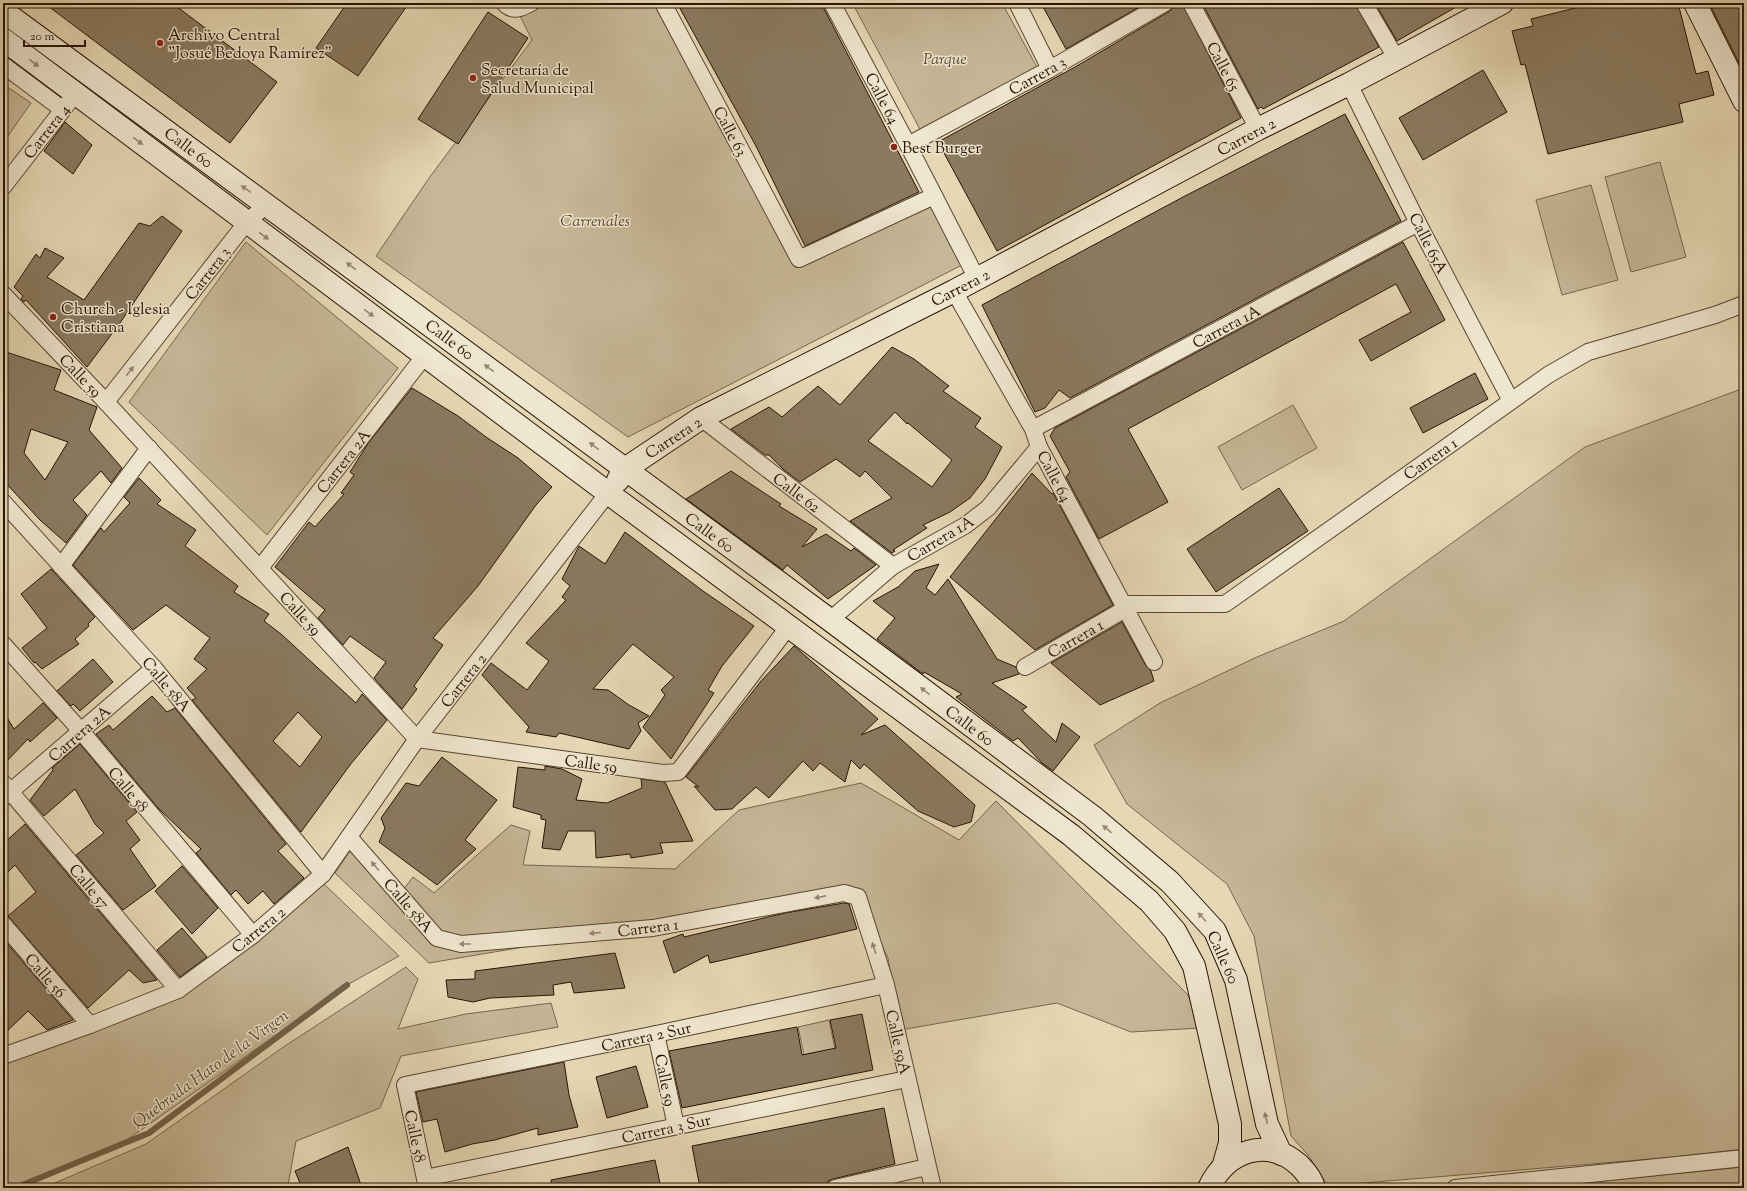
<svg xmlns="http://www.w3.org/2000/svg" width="1747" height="1191" font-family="'Sorts Mill Goudy',serif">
  <rect width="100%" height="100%" fill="#e6d8b5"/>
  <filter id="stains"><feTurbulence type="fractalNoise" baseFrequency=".005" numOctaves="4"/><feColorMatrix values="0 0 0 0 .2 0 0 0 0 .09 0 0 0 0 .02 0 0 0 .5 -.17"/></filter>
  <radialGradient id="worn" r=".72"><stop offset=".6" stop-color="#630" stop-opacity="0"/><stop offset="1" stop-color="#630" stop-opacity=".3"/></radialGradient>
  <g fill="#c6b797" stroke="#76664e">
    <polygon points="541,3 659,3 796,268 929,200 962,265 628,437 376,256 429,178 532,40 519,14"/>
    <polygon points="859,3 1002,3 1039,71 922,133 854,6"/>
    <polygon points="3,84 31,103 3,143"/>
    <polygon points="1660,162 1686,257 1631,272 1605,177"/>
    <polygon points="1591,185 1618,280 1562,295 1536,200"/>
    <polygon points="246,242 398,368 267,535 129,402"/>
    <polygon points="1744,388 1744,1149 1675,1157 1328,1186 1308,1155 1291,1136 1254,936 1227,884 1127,804 1094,745 1160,703 1257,657 1344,621 1585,447"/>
    <polygon points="1293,405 1317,448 1242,490 1218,447"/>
    <polygon points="861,783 959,840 996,801 1188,995 1200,1028 1131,1032 1057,1003 900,1030 888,958 856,891 429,963 335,873 350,851 397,898 413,877 434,893 511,825 530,831 523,865 675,869 739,810"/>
    <polygon points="324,884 399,956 347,985 121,1144 18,1188 3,1188 3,1063 169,1002"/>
    <polygon points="406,967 418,979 398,1029 466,1014 551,1003 558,1027 401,1056 380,1108 296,1141 288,1185 270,1188 43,1188 146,1144 282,1048"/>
    <polygon points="829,1020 835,1049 804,1055 798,1027"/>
    <polygon points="1744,1167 1744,1188 1530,1188"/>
  </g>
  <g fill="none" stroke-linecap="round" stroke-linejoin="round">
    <polyline stroke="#73614a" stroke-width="6" points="15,1188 149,1133 347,985"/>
  </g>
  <g fill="#8a7a60" stroke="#271404" fill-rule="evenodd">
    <polygon points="44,3 172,3 277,82 230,143"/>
    <polygon points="347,3 409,3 358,76 316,48"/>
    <polygon points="677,3 821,3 919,192 805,246 757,148"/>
    <polygon points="1041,3 1146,3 1066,49"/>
    <polygon points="1174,3 1182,3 1241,118 997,251 938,142 1075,67 1170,11 1173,7"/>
    <polygon points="1202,3 1355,3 1379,47 1263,109 1261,107 1258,109"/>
    <polygon points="1375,3 1463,3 1397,41"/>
    <polygon points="1595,3 1678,3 1696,74 1708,71 1714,95 1679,104 1683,122 1548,154 1525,64 1521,65 1512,31 1533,26 1531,19"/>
    <polygon points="1709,3 1744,3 1744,73"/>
    <polygon points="488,12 528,38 458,144 418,119"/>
    <polygon points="1483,70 1507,112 1423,160 1399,118"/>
    <polygon points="1345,114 1401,221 1070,398 1059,390 1045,408 1035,412 982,305 1183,197"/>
    <polygon points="65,122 92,145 73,174 44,151"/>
    <polygon points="162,216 182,231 120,323 87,367 26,300 24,302 21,299 23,296 14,287 36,254 40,258 45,248 64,258 47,277 84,300 139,223 150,226"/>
    <polygon points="1403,242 1445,320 1371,361 1359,340 1411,312 1396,284 1128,429 1168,502 1099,539 1066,477 1070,472 1050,436 1055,428"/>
    <path d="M 892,347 L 914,359 L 949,386 L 943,391 L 981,418 L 975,427 L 1002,447 L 985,479 L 970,498 L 950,512 L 923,525 L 927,528 L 893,550 L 895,551 L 892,553 L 850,521 L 892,498 L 865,471 L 860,477 L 836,459 L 800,482 L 784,470 L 769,455 L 765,455 L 731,429 L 769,407 L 782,417 L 818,386 L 840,405 ZM 895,412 L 907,424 L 908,423 L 952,460 L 932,487 L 868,441 Z"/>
    <path d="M 3,351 L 61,370 L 54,390 L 97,407 L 89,430 L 122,468 L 111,483 L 101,471 L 73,500 L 87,515 L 66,543 L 40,520 L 3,480 ZM 31,429 L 68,442 L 45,480 L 24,453 Z"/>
    <polygon points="1475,373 1488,399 1423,433 1410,408"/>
    <polygon points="412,388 458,416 486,437 518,458 552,487 536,505 478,586 433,638 443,645 414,686 417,689 402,709 374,678 386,662 350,636 343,645 318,618 325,610 275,567 309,522 315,527 344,494 341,493 354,475 350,472 369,442"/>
    <polygon points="731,471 781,504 779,506 817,529 802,547 826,534 851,551 854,548 876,565 828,599 787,565 783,570 686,499"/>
    <polygon points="1032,473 1052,494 1053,493 1113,605 1035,650 950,577"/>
    <path d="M 139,478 L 161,500 L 157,504 L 196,530 L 185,546 L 238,586 L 234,592 L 269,614 L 264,621 L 281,634 L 356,703 L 362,694 L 387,720 L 350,765 L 301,832 L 192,700 L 196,698 L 187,688 L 207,669 L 194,659 L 210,638 L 166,605 L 133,630 L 73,565 L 101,528 L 104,532 L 130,503 L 124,497 ZM 298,712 L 322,737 L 300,767 L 273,741 Z"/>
    <polygon points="1279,488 1308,531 1216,592 1187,549"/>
    <polygon points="625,532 703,591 754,626 722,666 708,690 714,693 671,759 643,727 665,695 661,690 674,677 633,644 593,689 608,690 629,705 649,716 638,723 641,731 629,749 559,733 556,737 526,732 529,727 482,675 491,663 527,690 549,661 526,643 566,600 562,597 570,586 562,579 579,546 605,564"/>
    <polygon points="939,564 926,588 935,595 948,579 997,659 1016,667 1019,674 992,683 1027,707 1022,710 1056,742 1062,723 1080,737 1053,771 1042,763 1018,738 1013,741 956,697 962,694 924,672 923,674 877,639 895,618 873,601 898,587 915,571"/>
    <polygon points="51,569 95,617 88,624 89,626 75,639 79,644 42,669 35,662 34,663 22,648 47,628 21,594"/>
    <polygon points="1122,622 1146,666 1151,671 1154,681 1100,705 1051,663"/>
    <polygon points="794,646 878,719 861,735 885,725 975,805 971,822 954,827 918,811 864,764 860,769 851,760 845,782 820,763 813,771 803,761 769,798 756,787 732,809 715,810 694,786 699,787 686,777 761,681"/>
    <polygon points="93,659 113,682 80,711 73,704 71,706 57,691"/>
    <polygon points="152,696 167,712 175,708 286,844 278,851 304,878 274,904 263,891 248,904 236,890 231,895 196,853 201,849 158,808 96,734 109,725 113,730"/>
    <polygon points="43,703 57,718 30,742 28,739 3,765 3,711 14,729"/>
    <polygon points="80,744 137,812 126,821 140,840 130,849 156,886 123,910 76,855 104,833 95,824 75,789 44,816 30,800 53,770 52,768"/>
    <polygon points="442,757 497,800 465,840 476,849 437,885 379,842 385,828 381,818 406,783 419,786"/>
    <polygon points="545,766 562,769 582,779 576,800 607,803 642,788 641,779 665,782 693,841 660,843 663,853 631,858 630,854 596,858 595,831 568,831 560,850 542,848 546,820 541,819 541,815 513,807 518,767 545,770"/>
    <polygon points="25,824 157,980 143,983 129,970 88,1008 8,916 36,892 15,865 3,877 3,844"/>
    <polygon points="182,866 218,908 192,934 155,891"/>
    <polygon points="844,903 849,904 857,929 710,963 708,955 674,973 663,941 683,934 684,937 785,913"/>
    <polygon points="182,928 207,957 180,977 157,950"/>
    <polygon points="5,941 73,1020 47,1030 28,1011 3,1035 3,943"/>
    <polygon points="615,953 625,988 574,993 571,982 553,985 554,995 490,998 473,1002 448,997 446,980 475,979 475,971"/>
    <polygon points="862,1014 873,1070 682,1108 669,1051 797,1027 802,1055 836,1048 830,1020"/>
    <polygon points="564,1062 569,1095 578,1127 538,1135 538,1128 495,1140 472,1144 445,1152 437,1119 423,1122 416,1092"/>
    <polygon points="636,1066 648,1107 607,1118 596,1077"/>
    <polygon points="884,1108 895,1164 833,1179 828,1181 826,1188 802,1188 801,1183 779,1188 700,1188 692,1146"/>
    <polygon points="348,1147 362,1188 302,1188 295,1171"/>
    <polygon points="655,1160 661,1188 552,1188 551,1180"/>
    <polygon points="896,1184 897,1188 878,1188"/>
  </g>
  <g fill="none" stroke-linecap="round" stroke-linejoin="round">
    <g stroke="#574530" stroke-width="18">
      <g id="street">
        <path d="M 504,3 C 513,13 522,8 531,3"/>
        <polyline points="663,3 799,259 934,196"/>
        <polyline points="832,3 908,145 977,279"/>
        <polyline points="1017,3 1050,69"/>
        <polyline points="1191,3 1258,129"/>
        <polyline points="1364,3 1396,58"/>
        <polyline points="3,65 62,109"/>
        <polyline points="1349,84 1418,223 1511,401"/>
        <polyline points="908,145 1050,69 1165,3"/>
        <polyline points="3,187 75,94"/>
        <polyline points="954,291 1033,429 1039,447 1154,662"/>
        <polyline points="3,294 106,402 417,739 663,773 678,772 789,626"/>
        <polyline points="106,402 246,223 267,204"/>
        <polyline points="701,418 893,566"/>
        <polyline points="1033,429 1418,223"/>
        <polyline points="3,502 154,668 323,874"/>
        <polyline points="61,566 149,448"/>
        <polyline points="260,568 426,354"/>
        <polyline points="1123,604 1225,604 1548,375 1588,352 1715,315 1744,304"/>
        <polyline points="830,620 893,566 966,525 988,508 1039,447"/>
        <polyline points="3,644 81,731 253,935"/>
        <polyline points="1025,667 1125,609"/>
        <polyline points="3,783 178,990"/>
        <polyline points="3,798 154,668"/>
        <polyline points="349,837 437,938 461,944 653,928 844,893 858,897 886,985 933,1188"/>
        <polyline points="3,924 90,1025"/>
        <polyline points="656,1034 676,1126"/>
        <polyline points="3,1056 90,1025 178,990 253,935 323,874 417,739 608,493"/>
        <polyline points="425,1178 907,1079"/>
        <polyline points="427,1188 405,1085 656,1034 886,985"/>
        <polyline points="835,1188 927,1167"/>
        <polyline points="1455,1188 1744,1158"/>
      </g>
    </g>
    <g stroke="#271404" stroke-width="24">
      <g id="secondary">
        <polyline points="1695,3 1744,101"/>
        <polyline points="3,11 830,620 1092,816 1170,882 1215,931 1236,980 1267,1124 1281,1154"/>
        <polyline points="3,39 608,493 1071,835 1149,901 1175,931 1194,966 1230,1124 1230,1143 1224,1164"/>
        <polyline points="618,480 625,469 701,418 954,291 1258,129 1349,84 1502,3"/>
        <path d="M 1209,1188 C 1226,1151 1267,1136 1299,1165 C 1305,1171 1312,1179 1314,1188"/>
      </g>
    </g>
    <use href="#street" stroke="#efe6cf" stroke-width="16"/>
    <use href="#secondary" stroke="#efe6cf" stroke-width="22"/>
  </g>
  <defs><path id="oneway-solid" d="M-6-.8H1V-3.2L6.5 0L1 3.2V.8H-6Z"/></defs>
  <g fill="#958874">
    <use href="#oneway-solid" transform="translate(34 63) rotate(37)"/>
    <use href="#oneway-solid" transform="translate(138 141) rotate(37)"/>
    <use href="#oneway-solid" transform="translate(246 189) rotate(-145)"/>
    <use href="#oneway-solid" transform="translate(264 236) rotate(36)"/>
    <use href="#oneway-solid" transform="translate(351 266) rotate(-143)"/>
    <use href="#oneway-solid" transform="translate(369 313) rotate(36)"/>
    <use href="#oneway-solid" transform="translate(489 368) rotate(-143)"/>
    <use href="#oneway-solid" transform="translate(130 371) rotate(-52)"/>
    <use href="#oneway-solid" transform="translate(594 446) rotate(-143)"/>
    <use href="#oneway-solid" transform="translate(925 691) rotate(-143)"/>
    <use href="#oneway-solid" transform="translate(1107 829) rotate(-140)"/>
    <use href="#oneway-solid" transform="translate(375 866) rotate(-131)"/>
    <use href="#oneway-solid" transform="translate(820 897) rotate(169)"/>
    <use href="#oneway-solid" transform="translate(1202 917) rotate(-132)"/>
    <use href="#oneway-solid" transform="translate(595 933) rotate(175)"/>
    <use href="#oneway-solid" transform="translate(465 944) rotate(180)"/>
    <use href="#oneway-solid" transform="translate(874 948) rotate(-108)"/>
    <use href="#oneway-solid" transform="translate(1266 1118) rotate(-103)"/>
  </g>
  <g fill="#8f2418" stroke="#efe6cf" stroke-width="1.5">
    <circle cx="160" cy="43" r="4"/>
    <circle cx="473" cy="78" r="4"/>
    <circle cx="894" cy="147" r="4"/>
    <circle cx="53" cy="317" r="4"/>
  </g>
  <g text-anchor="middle" stroke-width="3" stroke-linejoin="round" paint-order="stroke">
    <g font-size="16" fill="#271404" stroke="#efe6cf" text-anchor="start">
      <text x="168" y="40">Archivo Central<tspan x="168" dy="18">"Josué Bedoya Ramírez"</tspan></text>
      <text x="481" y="75">Secretaría de<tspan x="481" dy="18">Salud Municipal</tspan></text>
      <text x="902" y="153">Best Burger</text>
      <text x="61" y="314">Church - Iglesia<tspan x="61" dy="18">Cristiana</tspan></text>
    </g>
    <g font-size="16" font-style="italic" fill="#574530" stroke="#efe6cf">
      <text x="945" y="64">Parque</text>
      <text x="595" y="226">Carrenales</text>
    </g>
    <g font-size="16" fill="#271404" stroke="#efe6cf">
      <text transform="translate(1224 66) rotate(62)" y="6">Calle 65</text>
      <text transform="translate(1037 75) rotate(-29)" y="6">Carrera 3</text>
      <text transform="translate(883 98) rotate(62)" y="6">Calle 64</text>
      <text transform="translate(46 131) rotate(-52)" y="6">Carrera 4</text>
      <text transform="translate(731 131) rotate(62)" y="6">Calle 63</text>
      <text transform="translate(1246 136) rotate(-28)" y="6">Carrera 2</text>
      <text transform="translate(189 147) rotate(37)" y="6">Calle 60</text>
      <text transform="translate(1429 243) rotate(63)" y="6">Calle 65A</text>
      <text transform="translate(207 273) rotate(-52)" y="6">Carrera 3</text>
      <text transform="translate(960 287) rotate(-27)" y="6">Carrera 2</text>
      <text transform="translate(1226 326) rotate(-28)" y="6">Carrera 1A</text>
      <text transform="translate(450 339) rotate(37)" y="6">Calle 60</text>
      <text transform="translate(81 375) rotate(46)" y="6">Calle 59</text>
      <text transform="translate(673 437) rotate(-33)" y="6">Carrera 2</text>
      <text transform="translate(1430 458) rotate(-35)" y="6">Carrera 1</text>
      <text transform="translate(343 461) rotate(-52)" y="6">Carrera 2A</text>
      <text transform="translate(1055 476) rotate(62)" y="6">Calle 64</text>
      <text transform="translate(797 492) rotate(37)" y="6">Calle 62</text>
      <text transform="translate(710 532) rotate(36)" y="6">Calle 60</text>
      <text transform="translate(940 538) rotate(-31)" y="6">Carrera 1A</text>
      <text transform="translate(301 613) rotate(47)" y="6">Calle 59</text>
      <text transform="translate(1075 638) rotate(-30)" y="6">Carrera 1</text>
      <text transform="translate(463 680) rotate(-52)" y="6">Carrera 2</text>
      <text transform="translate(167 684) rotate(50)" y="6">Calle 58A</text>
      <text transform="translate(970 725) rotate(37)" y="6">Calle 60</text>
      <text transform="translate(79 733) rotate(-41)" y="6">Carrera 2A</text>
      <text transform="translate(591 763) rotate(8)" y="6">Calle 59</text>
      <text transform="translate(129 789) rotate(50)" y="6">Calle 58</text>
      <text transform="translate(90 886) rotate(50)" y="6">Calle 57</text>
      <text transform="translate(409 905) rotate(49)" y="6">Calle 58A</text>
      <text transform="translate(648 927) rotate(-7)" y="6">Carrera 1</text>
      <text transform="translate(258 929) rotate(-39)" y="6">Carrera 2</text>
      <text transform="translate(1224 957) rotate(66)" y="6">Calle 60</text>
      <text transform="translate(46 975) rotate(49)" y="6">Calle 56</text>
      <text transform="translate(646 1036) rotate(-12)" y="6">Carrera 2 Sur</text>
      <text transform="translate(899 1042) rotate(77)" y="6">Calle 59A</text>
      <text transform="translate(666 1080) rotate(78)" y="6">Calle 59</text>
      <text transform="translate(666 1128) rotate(-12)" y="6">Carrera 3 Sur</text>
      <text transform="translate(416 1136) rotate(78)" y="6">Calle 58</text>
    </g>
    <g font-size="17" font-style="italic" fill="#594833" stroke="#efe6cf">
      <text transform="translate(210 1068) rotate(-36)" y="6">Quebrada Hato de la Virgen</text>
    </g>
  </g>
  <rect width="1747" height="1191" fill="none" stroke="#e6d8b5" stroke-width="16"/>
  <rect x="4" y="4" width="1739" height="1183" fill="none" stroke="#271404" stroke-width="2"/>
  <rect x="8" y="8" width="1731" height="1175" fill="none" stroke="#271404"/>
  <path d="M24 40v6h61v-6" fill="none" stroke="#271404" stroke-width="2"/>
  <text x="30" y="40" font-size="12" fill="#271404" stroke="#efe6cf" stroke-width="3" paint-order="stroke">20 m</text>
  <rect width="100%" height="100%" filter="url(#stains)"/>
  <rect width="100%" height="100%" fill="url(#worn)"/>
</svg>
